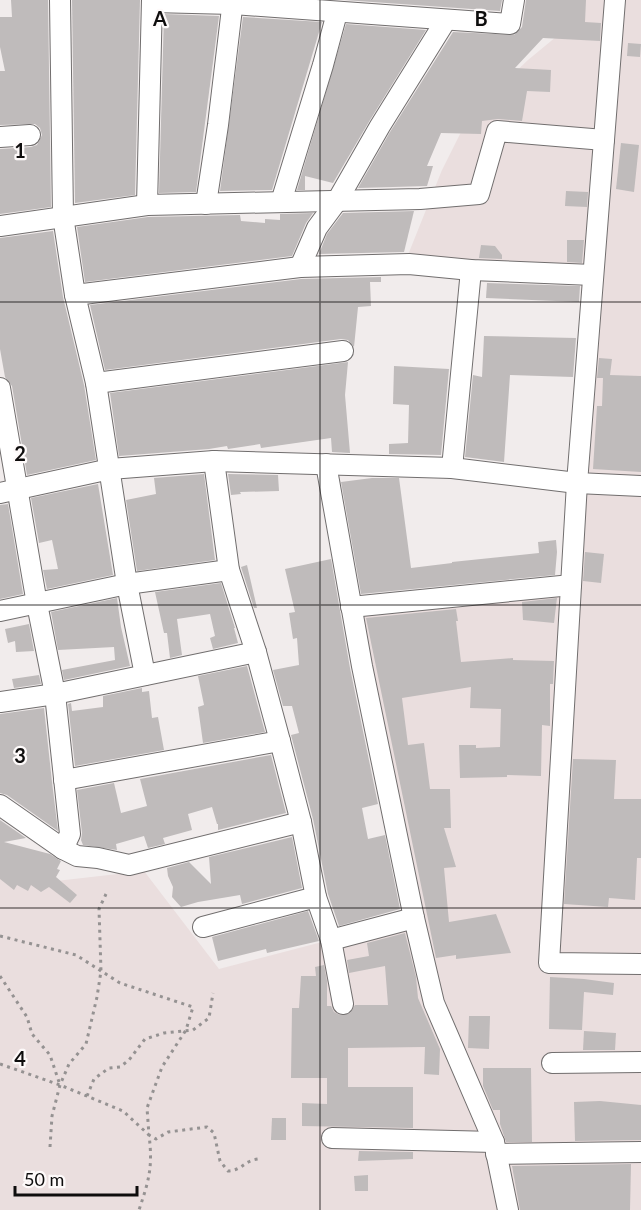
<svg xmlns="http://www.w3.org/2000/svg" width="641" height="1210" font-family="Lato,sans-serif">
  <rect width="100%" height="100%" fill="#f1ecec"/>
  <polygon fill="#eadede" points="573,0 641,0 641,1210 0,1210 0,869 21,885 144,871 219,969 414,918 351,607 571,585 577,483 581,285 463,275 408,255 442,170 469,116 528,60 568,27"/>
  <g fill="#bfbbbb">
    <polygon points="11,0 48,0 51,207 0,214 0,149 31,147 37,145 42,135 40,128 35,124 0,125 0,71 5,71 0,47 0,17 12,17"/>
    <polygon points="72,0 140,0 135,195 75,203"/>
    <polygon points="344,0 502,0 500,11"/>
    <polygon points="526,0 586,0 585,22 601,23 600,41 543,38 515,68 551,70 550,92 527,91 522,121 498,119 482,121 481,134 441,133 427,166 433,166 427,186 358,188 390,132 453,32 514,35 522,27"/>
    <polygon points="164,14 219,16 196,192 159,193"/>
    <polygon points="243,17 322,22 272,190 220,191"/>
    <polygon points="346,24 426,30 370,120 333,183 305,176 305,190 297,190"/>
    <polygon points="628,43 641,44 640,57 627,56"/>
    <polygon points="621,143 639,145 634,192 616,189"/>
    <polygon points="566,191 588,192 587,207 565,206"/>
    <polygon points="414,211 404,252 319,254 327,234 343,213"/>
    <polygon points="313,213 306,223 292,256 85,282 77,227 148,217 240,215 241,221 265,223 265,219 280,220 280,214"/>
    <polygon points="53,231 63,297 84,385 96,460 27,475 12,386 5,377 0,349 0,238"/>
    <polygon points="567,240 584,240 582,263 567,262"/>
    <polygon points="481,245 495,246 502,255 502,259 479,258"/>
    <polygon points="381,277 381,282 370,282 371,306 358,307 354,347 348,340 341,339 105,370 90,305 301,279"/>
    <polygon points="487,283 580,286 579,302 486,298"/>
    <polygon points="484,336 576,338 573,377 510,375 504,462 465,457 473,375 482,377"/>
    <polygon points="599,358 612,359 610,375 641,376 641,472 593,469 597,406 602,406 603,378 597,378"/>
    <polygon points="348,362 345,395 350,453 332,452 331,438 261,448 260,444 228,449 227,446 209,449 119,456 110,393"/>
    <polygon points="394,366 449,369 441,455 389,454 389,444 408,443 409,405 393,404"/>
    <polygon points="204,474 215,560 137,571 126,500 156,494 154,478"/>
    <polygon points="228,474 278,475 279,491 240,492 241,494 231,495"/>
    <polygon points="372,478 399,478 411,568 452,563 452,562 539,553 538,542 556,540 557,552 555,575 361,594 341,482"/>
    <polygon points="98,484 113,575 47,589 43,570 58,569 52,540 39,543 31,498"/>
    <polygon points="8,504 23,594 0,599 0,505"/>
    <polygon points="585,552 604,554 601,583 583,581"/>
    <polygon points="331,559 350,668 378,804 362,808 368,839 385,835 400,909 339,926 328,894 313,819 291,735 299,733 292,706 283,706 273,670 299,665 297,638 293,639 289,613 295,612 285,569"/>
    <polygon points="247,565 257,608 254,608 241,567"/>
    <polygon points="221,583 235,628 234,628 238,643 213,649 210,638 215,636 210,614 177,619 182,655 170,658 167,633 164,633 155,592"/>
    <polygon points="117,598 121,627 130,666 64,680 62,670 115,660 114,647 58,650 51,612"/>
    <polygon points="557,598 554,623 523,620 522,602"/>
    <polygon points="456,609 458,621 456,621 461,662 513,658 513,660 554,661 553,684 550,684 550,726 542,725 541,776 507,775 507,777 460,778 459,745 476,745 476,748 500,747 501,709 470,708 471,687 402,698 408,745 424,743 430,789 450,789 451,828 444,828 456,867 444,868 449,922 496,914 511,953 456,959 456,955 436,958 366,618"/>
    <polygon points="29,624 34,651 16,652 15,641 8,643 5,629"/>
    <polygon points="247,666 265,732 203,743 198,707 204,705 198,676"/>
    <polygon points="39,675 41,684 14,688 12,679"/>
    <polygon points="142,688 142,692 149,691 152,718 158,717 164,750 75,766 68,704 71,703 72,711 103,707 103,696"/>
    <polygon points="44,708 52,782 58,831 7,795 0,793 0,714"/>
    <polygon points="271,755 286,813 218,830 218,824 217,824 212,807 188,814 192,830 163,838 165,844 148,848 144,836 116,844 117,850 83,845 81,840 82,833 77,790 114,783 121,813 147,806 140,779"/>
    <polygon points="573,759 616,760 614,799 641,799 641,858 637,858 635,900 609,898 608,907 564,904"/>
    <polygon points="0,820 26,838 4,842 50,854 61,861 57,869 60,870 56,877 77,895 70,903 49,887 41,892 31,885 28,891 17,885 14,890 0,879"/>
    <polygon points="292,837 302,888 242,904 240,895 198,902 181,907 172,897 173,887 168,876 167,868 189,862 211,884 209,857"/>
    <polygon points="308,911 319,941 267,953 266,949 218,961 212,937"/>
    <polygon points="405,933 416,977 418,998 440,1049 439,1075 424,1074 425,1047 348,1048 348,1087 413,1087 413,1128 302,1126 302,1103 327,1104 327,1078 291,1078 292,1008 299,1008 301,976 316,976 315,967 324,965 327,981 327,1006 331,1006 334,1012 340,1015 350,1013 355,1005 388,1005 385,966 349,973 347,960 369,956 367,943"/>
    <polygon points="550,977 584,979 614,983 613,995 584,992 582,1030 549,1029"/>
    <polygon points="469,1016 490,1016 489,1049 468,1048"/>
    <polygon points="584,1031 616,1033 615,1050 583,1050"/>
    <polygon points="483,1068 531,1068 532,1142 506,1142 500,1124 500,1110 493,1110 483,1086"/>
    <polygon points="600,1101 641,1105 641,1140 575,1141 574,1102"/>
    <polygon points="272,1118 286,1118 286,1140 271,1140"/>
    <polygon points="359,1151 413,1152 413,1159 358,1161"/>
    <polygon points="631,1164 630,1210 520,1210 512,1166"/>
    <polygon points="368,1175 368,1191 355,1191 354,1176"/>
  </g>
  <g fill="none" stroke-linecap="round" stroke-linejoin="round">
    <g stroke="#716e6e" stroke-width="22">
      <g id="minor">
        <polyline points="60,0 63,216 75,295 96,383 127,584 145,675"/>
        <polyline points="615,0 577,483 549,963 641,964"/>
        <polyline points="152,2 233,4 510,24 514,0"/>
        <polyline points="0,137 30,135"/>
        <polyline points="281,202 323,65 337,13"/>
        <polyline points="206,204 218,125 233,0"/>
        <polyline points="147,205 152,0"/>
        <polyline points="0,226 147,205 420,199 479,194 497,131 604,140"/>
        <polyline points="300,267 317,228 337,201 380,126 446,20"/>
        <polyline points="75,295 300,267 409,264 471,270 593,275"/>
        <polyline points="96,383 343,351"/>
        <polyline points="0,388 37,604 55,694 70,834 63,849"/>
        <polyline points="214,461 229,570 256,652 280,741 301,822 316,897 331,940 343,1004"/>
        <polyline points="326,464 362,666 414,918 434,1003 494,1142 508,1210"/>
        <polyline points="452,468 471,270"/>
        <polyline points="0,493 110,469 214,461 452,468 577,483 641,486"/>
        <polyline points="351,607 571,585"/>
        <polyline points="0,611 127,584 229,570"/>
        <polyline points="0,702 55,694 256,652"/>
        <polyline points="64,780 280,741"/>
        <polyline points="0,805 63,849 77,856 98,858 129,865 301,822"/>
        <polyline points="203,927 316,897"/>
        <polyline points="331,940 414,918"/>
        <polyline points="552,1063 641,1062"/>
        <polyline points="332,1138 494,1142"/>
        <polyline points="496,1154 641,1152"/>
      </g>
    </g>
    <g stroke="#959292" stroke-width="3" stroke-dasharray="3 4.5" stroke-linecap="butt">
      <path d="M 0,936 L 76,955 L 120,983 L 193,1007 L 186,1030 L 162,1067 L 147,1108 L 149,1135 L 156,1139 L 168,1132 L 207,1127 L 214,1133 L 220,1161 L 228,1171 C 243,1170 243,1161 258,1159"/>
      <polyline points="0,976 27,1017 32,1034 50,1055 60,1085"/>
      <path d="M 0,1064 L 60,1085 L 123,1111 L 149,1135 C 153,1167 149,1180 139,1210"/>
      <polyline points="87,1096 94,1079 109,1068 120,1067 129,1060 145,1039 164,1033 193,1030 209,1018 213,993"/>
      <polyline points="50,1147 52,1116 60,1085 69,1064 86,1044 97,997 101,971 99,909 106,894"/>
    </g>
    <use href="#minor" stroke="#fff" stroke-width="20"/>
  </g>
  <path fill="none" stroke="#0e0d0d" stroke-width="1.5" stroke-opacity="0.55" d="M 320,0 L 320,1210M 0,302 L 641,302M 0,605 L 641,605M 0,908 L 641,908"/>
  <g font-size="20" text-anchor="middle" font-weight="bold" fill="#0e0d0d" stroke="#fefafa" stroke-width="4.5" stroke-linejoin="round" paint-order="stroke">
    <text x="160" y="26">A</text>
    <text x="481" y="26">B</text>
    <text x="20" y="158">1</text>
    <text x="20" y="461">2</text>
    <text x="20" y="763">3</text>
    <text x="20" y="1066">4</text>
  </g>
  <path d="M15 1186v9h122v-9" fill="none" stroke="#0e0d0d" stroke-width="3"/>
  <text x="24" y="1186" font-size="18" fill="#0e0d0d" stroke="#fefafa" stroke-width="4.5" paint-order="stroke">50 m</text>
</svg>
